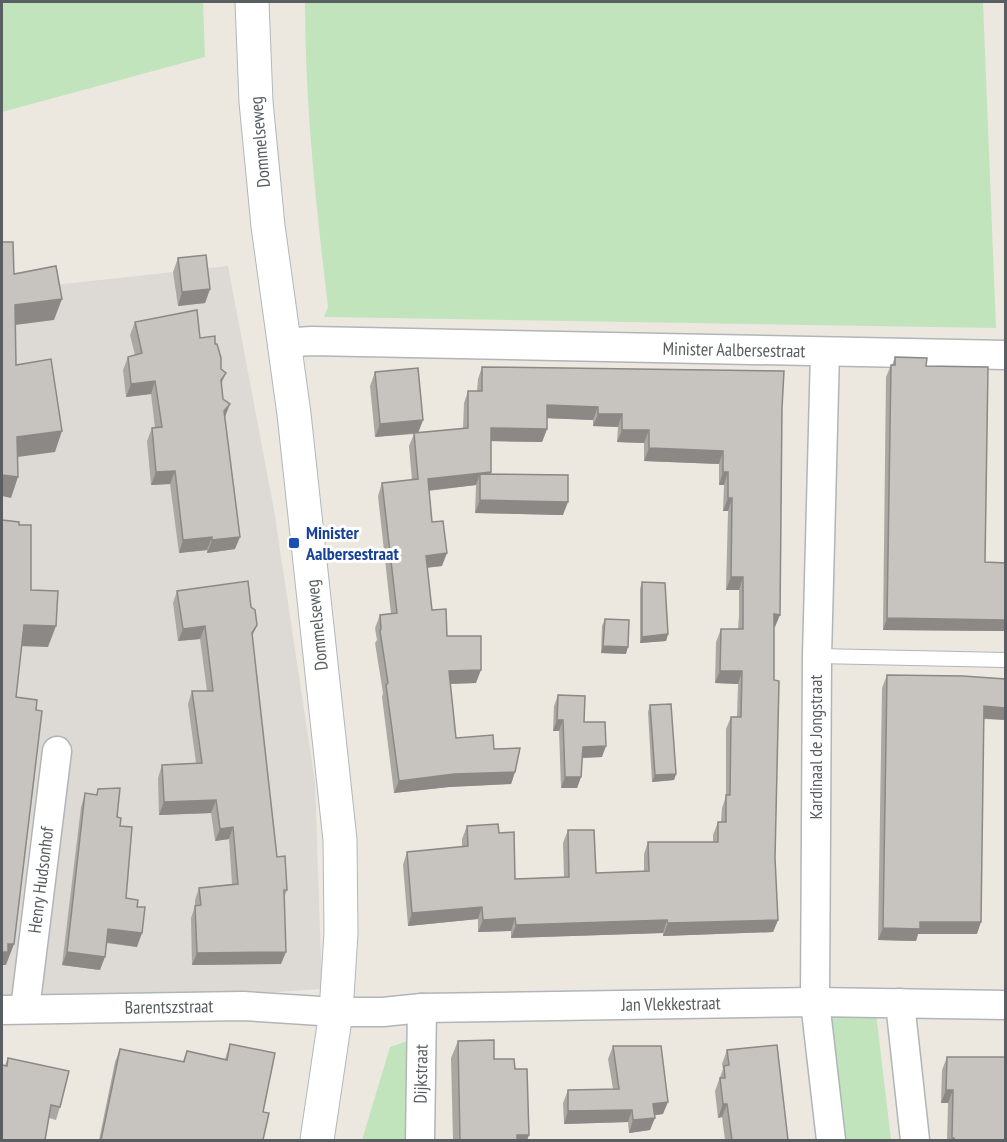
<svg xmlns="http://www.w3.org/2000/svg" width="1007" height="1142" font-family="'PT Sans Narrow',sans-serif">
  <rect width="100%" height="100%" fill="#ece8e0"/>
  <polygon fill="#dddad5" points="228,266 274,510 315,782 322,989 2,1010 2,283 36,287"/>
  <g fill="#c1e4bd">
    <polygon points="2,2 203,2 205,57 2,112"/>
    <path d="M 305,2 L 983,2 L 996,328 L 324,317 L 328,307 C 316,206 305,104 305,2 Z"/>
    <polygon points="845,1013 876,1013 891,1140 843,1140 828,1017"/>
    <polygon points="410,1040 407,1140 362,1140 390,1047"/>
  </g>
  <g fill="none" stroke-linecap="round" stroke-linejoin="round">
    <g stroke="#b1b5b8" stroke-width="16">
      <polyline id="lane" points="817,656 1006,660"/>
    </g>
    <g stroke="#b1b5b8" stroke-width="31">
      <g id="street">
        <polyline points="283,343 311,341 1006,355"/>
        <polyline points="825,352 817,656 815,1002 831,1140"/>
        <polyline points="900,1003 915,1140"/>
        <polyline points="25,1009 57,751"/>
        <polyline points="2,1010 243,1006 336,1012 383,1012 422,1008 815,1002 1006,1005"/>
        <polyline points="420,1140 422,1008"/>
      </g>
    </g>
    <g stroke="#b2b7bb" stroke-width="35">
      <polyline id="secondary" points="252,2 256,102 268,226 294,414 340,840 341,933 336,1012 317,1140"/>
    </g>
    <use href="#lane" stroke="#fff" stroke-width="14"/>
    <use href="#street" stroke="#fff" stroke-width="28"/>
    <use href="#secondary" stroke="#fff" stroke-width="33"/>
  </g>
  <g fill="#aba8a3">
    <polygon points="178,258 210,289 205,303 178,306 173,272"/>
    <polygon points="135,322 200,338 215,344 221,369 226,373 221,385 235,549 207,553 207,550 179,553 170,484 151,485 147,441 152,428 155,428 151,394 126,397 123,370 128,357 135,355 130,335"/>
    <polygon points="895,357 926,366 985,562 1005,563 1005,631 883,630 886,377 891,365 892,365"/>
    <polygon points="482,367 782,408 775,627 774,627 774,680 775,858 778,920 773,932 663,936 663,933 511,938 511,931 478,932 478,919 408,926 403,865 407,852 462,847 462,839 467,826 499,833 515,879 564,877 563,843 568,830 596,873 644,871 644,854 648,842 713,842 713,835 718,822 721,822 722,808 726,796 726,729 731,717 737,717 738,684 715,683 716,642 721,629 738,629 739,616 739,590 726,590 728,511 723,511 724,485 719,485 719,464 644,461 644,443 617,442 618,427 593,426 593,420 547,418 547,429 542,442 491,441 490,474 563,515 475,513 476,485 429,491 432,522 442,566 427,568 432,610 447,636 476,683 450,684 456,738 494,749 515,772 511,784 449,787 394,793 382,697 383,693 375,643 377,640 375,628 380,615 391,614 378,496 382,483 412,480 409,446 414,434 375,437 370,386 375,372 423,420 418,433 463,429 464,403 468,391 477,391 478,379"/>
    <polygon points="642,582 668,634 666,641 640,643 640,589"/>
    <polygon points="177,591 251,607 257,625 252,637 277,857 287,890 284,897 281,964 192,965 191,918 195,906 195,900 199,888 232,884 229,839 215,841 211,813 159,815 158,778 162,765 196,763 188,704 192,691 207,691 200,639 178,641 173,603"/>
    <polygon points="605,619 626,654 601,653 602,626"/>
    <polygon points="887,675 1005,720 984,719 977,934 918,934 916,941 878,940 882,688"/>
    <polygon points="558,695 584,722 602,757 582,758 581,777 577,788 561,788 559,731 553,731 554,706"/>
    <polygon points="650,705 676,774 674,780 652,782 648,712"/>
    <polygon points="98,789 117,817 120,826 126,898 137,907 137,947 106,943 100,970 62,965 81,807 85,793 96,795"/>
    <polygon points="458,1041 515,1069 529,1135 527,1140 453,1140 451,1058"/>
    <polygon points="230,1044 263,1112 263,1140 99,1140 115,1062 120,1049 183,1061 187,1051 225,1059"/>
    <polygon points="613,1046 663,1114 655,1115 650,1130 629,1133 628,1122 564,1124 563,1103 568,1090 613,1089 608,1059"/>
    <polygon points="727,1050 788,1140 725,1140 722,1117 718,1118 715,1091 723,1069 722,1064"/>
    <polygon points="947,1057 1005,1140 947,1140 948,1103 941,1103 942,1070"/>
    <polygon points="8,1058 60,1107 56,1120 49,1118 5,1065"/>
  </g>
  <g fill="#8b8885">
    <polygon points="210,289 205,303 178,306 182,292"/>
    <polygon points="62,299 54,320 7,326 15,305"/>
    <polygon points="155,381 151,394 126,397 131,384"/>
    <polygon points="230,404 225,417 224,411"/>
    <polygon points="547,405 598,407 593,420 542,418"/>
    <polygon points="598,414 622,414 618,427 593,426"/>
    <polygon points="423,420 418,433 375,437 380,424"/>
    <polygon points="491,428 547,429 542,442 487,441"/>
    <polygon points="622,430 649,430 644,443 617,442"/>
    <polygon points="62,431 55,452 10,458 17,437"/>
    <polygon points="649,448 723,451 719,464 644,461"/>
    <polygon points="175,471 170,484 151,485 156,472"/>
    <polygon points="491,472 486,484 480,474 476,485 423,491 428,479"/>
    <polygon points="723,472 728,472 724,485 719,485"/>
    <polygon points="2,475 18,477 11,498 2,496"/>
    <polygon points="728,498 732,498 728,511 723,511"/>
    <polygon points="480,500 568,502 563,515 475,513"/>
    <polygon points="212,537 207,550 179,553 183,540"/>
    <polygon points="240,537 235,549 207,553 212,540"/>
    <polygon points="447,553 442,566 421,568 426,556"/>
    <polygon points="731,577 743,577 739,590 726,590"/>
    <polygon points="774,614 780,615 775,627 770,627"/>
    <polygon points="887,618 1005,620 1005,631 883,630"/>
    <polygon points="24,625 56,626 48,647 17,646"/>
    <polygon points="205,626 200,639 178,641 183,629"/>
    <polygon points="668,634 666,641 640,643 642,637"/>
    <polygon points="603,646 628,647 626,654 601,653"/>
    <polygon points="481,670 476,683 444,684 449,671"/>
    <polygon points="720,671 742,671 738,684 715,683"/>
    <polygon points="984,706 1005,708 1005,720 980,718"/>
    <polygon points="557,720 563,720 559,731 553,731"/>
    <polygon points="606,746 602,757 579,758 583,747"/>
    <polygon points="515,772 511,784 449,787 394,793 399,781 454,774"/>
    <polygon points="676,774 674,780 652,782 655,775"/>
    <polygon points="565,777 581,777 577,788 561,788"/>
    <polygon points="216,800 211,813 159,815 164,802"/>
    <polygon points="233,827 229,839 215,841 220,829"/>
    <polygon points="482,907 478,919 408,926 412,913"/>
    <polygon points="515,918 511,931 478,932 483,920"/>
    <polygon points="667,920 663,933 511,938 516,925"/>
    <polygon points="778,920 773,932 663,936 668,923"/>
    <polygon points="920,922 981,922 977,934 918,934 916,941 878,940 883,928"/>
    <polygon points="108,929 142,933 137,947 103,942"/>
    <polygon points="8,944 14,944 6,965 3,965 2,969 2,952"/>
    <polygon points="67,952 105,957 100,970 62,965"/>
    <polygon points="286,952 281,964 192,965 197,953"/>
    <polygon points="946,1090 953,1090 948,1103 941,1103"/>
    <polygon points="668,1102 663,1114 649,1116 653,1104"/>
    <polygon points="723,1104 727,1104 722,1117 718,1118"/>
    <polygon points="632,1110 628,1122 564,1124 568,1111"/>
    <polygon points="655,1118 650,1130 629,1133 633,1120"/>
    <polygon points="517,1135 529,1135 527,1140 515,1140"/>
  </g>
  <g fill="#c7c3be" stroke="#8b8885" stroke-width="1.5">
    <polygon points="2,242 13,242 14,274 56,266 62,299 15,305 16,365 51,359 62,431 17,437 18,477 2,475"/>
    <polygon points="206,255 210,289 182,292 178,258"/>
    <polygon points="197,310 200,338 215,336 215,344 217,344 221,358 221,369 226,373 221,380 223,399 230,404 224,411 240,537 212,540 212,537 183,540 175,471 156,472 152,428 162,427 155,381 131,384 128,357 142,353 135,322"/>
    <polygon points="895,357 927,358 926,366 988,367 985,562 1005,563 1005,620 887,618 891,365 895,365"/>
    <polygon points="482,367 784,371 782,408 780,615 774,614 774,680 779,681 775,858 778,920 668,923 667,920 516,925 515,918 483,920 482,907 412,913 407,852 468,846 467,826 498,824 499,833 514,832 515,879 569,877 568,830 594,830 596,873 649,871 648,842 718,842 718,822 726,822 726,795 730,795 731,717 741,717 742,671 720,671 721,629 743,629 743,577 731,577 732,498 728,498 728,472 723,472 723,451 649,448 649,430 622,430 622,414 598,414 598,407 547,405 547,429 491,428 491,472 428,479 432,522 443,521 447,553 426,556 432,610 446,609 447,636 481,636 481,670 449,671 456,738 493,735 494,749 520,748 515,772 454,774 399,781 386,685 388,683 380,631 381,629 380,615 397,613 382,483 418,479 414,433 468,428 468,391 482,391"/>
    <polygon points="418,368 423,420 380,424 375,372"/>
    <polygon points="480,474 568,475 568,502 480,500"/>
    <polygon points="2,520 19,522 19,525 31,525 31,590 58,591 56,626 24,625 16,697 37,700 36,710 42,711 14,944 8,944 8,952 2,952"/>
    <polygon points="248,581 251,607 255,610 257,625 252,633 277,857 285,856 287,890 284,890 286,952 197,953 195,906 201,905 199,888 238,884 233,827 220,829 216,800 164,802 162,765 202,763 192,691 213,691 205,626 183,629 177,591"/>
    <polygon points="642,582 665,583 668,634 642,637"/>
    <polygon points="605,619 629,620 628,647 603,646"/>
    <polygon points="887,675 963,676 1005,679 1005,708 984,706 981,922 920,922 920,929 883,928"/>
    <polygon points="558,695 585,696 584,722 605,722 606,746 583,747 581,777 565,777 563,720 557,720"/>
    <polygon points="671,704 676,774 655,775 650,705"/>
    <polygon points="120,788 117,817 121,818 120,826 132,827 126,898 138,900 137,907 145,907 142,933 108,929 105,957 67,952 85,793 97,795 98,789"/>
    <polygon points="494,1040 494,1059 514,1059 515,1069 527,1069 529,1135 517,1135 517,1140 460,1140 458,1041"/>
    <polygon points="230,1044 275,1053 263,1112 269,1113 263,1140 101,1140 120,1049 184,1062 187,1051 227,1060"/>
    <polygon points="777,1045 788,1140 732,1140 727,1104 723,1104 720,1078 725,1078 724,1066 729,1065 727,1050"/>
    <polygon points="613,1046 661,1046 668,1102 653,1104 655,1118 633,1120 632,1110 568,1111 568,1090 619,1089"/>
    <polygon points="947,1057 1005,1057 1005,1140 955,1140 954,1138 952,1138 953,1090 946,1090"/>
    <polygon points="8,1058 69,1071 60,1107 51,1105 45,1140 2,1140 2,1065 7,1066"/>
  </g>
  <rect fill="#1a4fb4" stroke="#fff" stroke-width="2" x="288" y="537" width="12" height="12" rx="3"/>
  <g text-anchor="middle" stroke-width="6" stroke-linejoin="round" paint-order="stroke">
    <g font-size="18" fill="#595e61" stroke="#fff">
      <text transform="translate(260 142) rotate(-95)" y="6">Dommelseweg</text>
      <text transform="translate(734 350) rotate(1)" y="6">Minister Aalbersestraat</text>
      <text transform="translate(317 625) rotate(-96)" y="6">Dommelseweg</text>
      <text transform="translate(816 747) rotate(-90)" y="6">Kardinaal de Jongstraat</text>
      <text transform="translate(41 880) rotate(-83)" y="6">Henry Hudsonhof</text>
      <text transform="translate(671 1004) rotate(-1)" y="6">Jan Vlekkestraat</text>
      <text transform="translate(169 1007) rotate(-1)" y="6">Barentszstraat</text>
      <text transform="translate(421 1074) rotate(-89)" y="6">Dijkstraat</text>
    </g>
    <g font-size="18" font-weight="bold" fill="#164399" stroke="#fff" text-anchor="start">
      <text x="306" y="539">Minister<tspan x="306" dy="21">Aalbersestraat</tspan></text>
    </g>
  </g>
  <rect width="1007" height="1142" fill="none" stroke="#595e61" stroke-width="6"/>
</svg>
